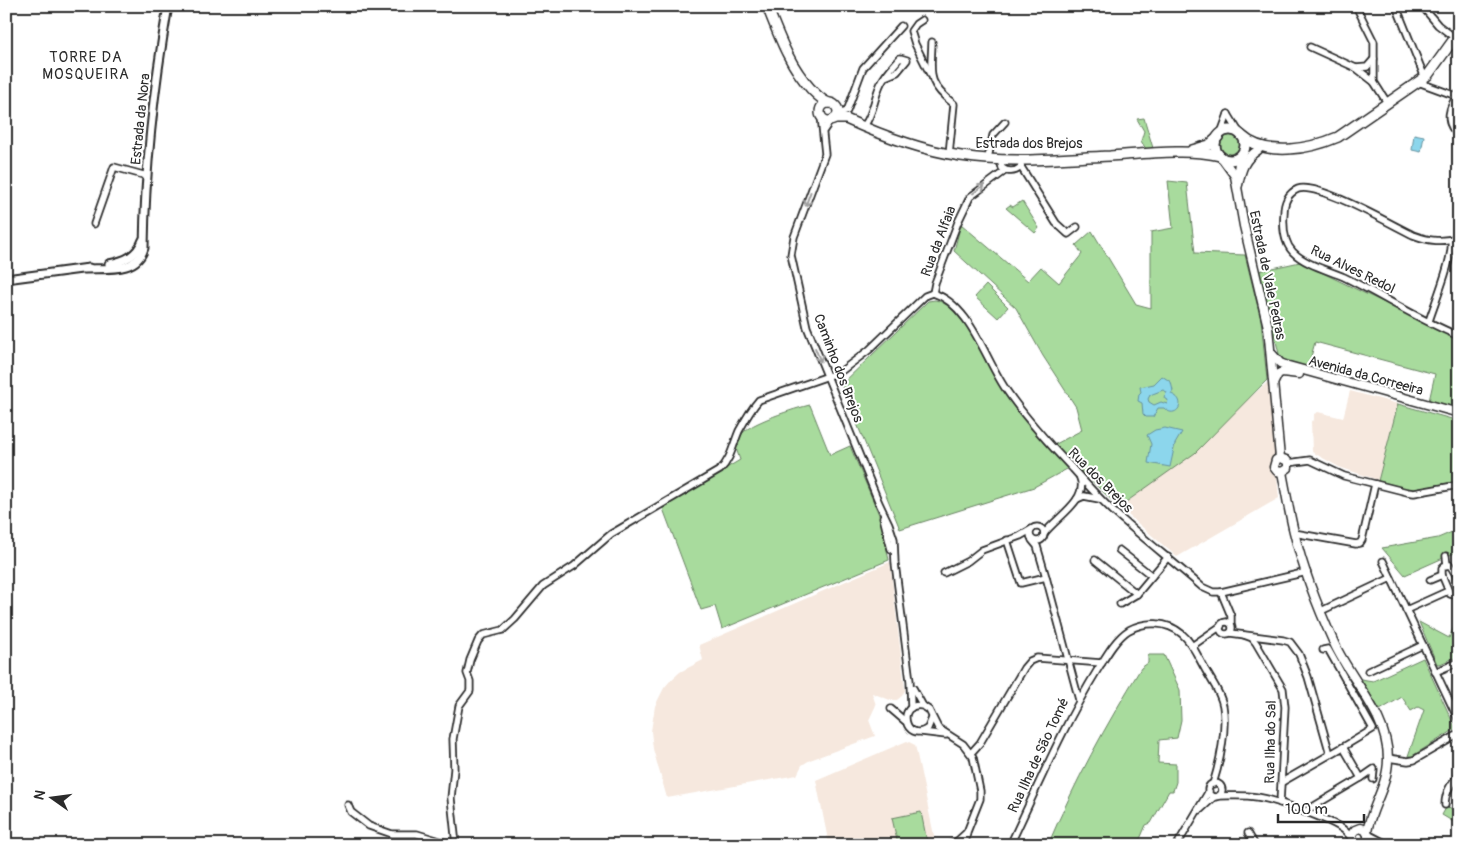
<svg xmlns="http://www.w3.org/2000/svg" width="1465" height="851" font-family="Pangolin,sans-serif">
  <rect width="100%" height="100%" fill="#fff"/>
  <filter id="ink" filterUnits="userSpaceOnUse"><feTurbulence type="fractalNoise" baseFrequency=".02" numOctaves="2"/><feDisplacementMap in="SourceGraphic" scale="10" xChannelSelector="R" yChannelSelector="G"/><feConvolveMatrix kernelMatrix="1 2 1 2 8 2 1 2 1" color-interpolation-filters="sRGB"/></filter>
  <g filter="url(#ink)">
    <g fill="#f6e8de">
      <polygon points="1268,382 1279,498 1177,557 1120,508"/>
      <polygon points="1350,391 1398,404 1378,480 1339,467 1312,452 1311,421 1314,420 1314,414 1318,412 1343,418"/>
      <polygon points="890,562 905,690 902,696 897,700 890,700 872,693 876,705 869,720 875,736 810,760 802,765 797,775 667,798 653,749 651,731 655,706 664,688 670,681 680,672 703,660 699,645"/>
      <polygon points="907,741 915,745 936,845 829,845 816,780"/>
    </g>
    <g fill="#a8db9d" stroke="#6a8364">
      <polygon points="1144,118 1153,148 1146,149 1141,141 1144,131 1137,119"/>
      <circle cx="1230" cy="145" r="9"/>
      <polygon points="1168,181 1187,183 1195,253 1245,255 1261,320 1267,380 1195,453 1119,507 1054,445 1082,430 1076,407 1043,356 1016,308 954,251 961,224 1028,281 1041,267 1059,283 1082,254 1076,245 1092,231 1136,304 1151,308 1151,232 1173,228"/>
      <polygon points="1022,201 1039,228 1035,233 1006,208 1010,205 1013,207"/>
      <polygon points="1300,262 1459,339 1459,409 1429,401 1435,374 1315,342 1308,368 1287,363 1279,354 1259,271"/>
      <polygon points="986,285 1008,307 998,318 975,297"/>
      <path d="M 935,300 C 945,301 956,313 962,321 C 976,336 982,357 993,374 C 1013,409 1041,438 1067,469 L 1034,487 L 900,529 L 842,387 L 842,384 L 928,301 Z"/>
      <polygon points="1398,404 1459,421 1459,481 1412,490 1378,481"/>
      <path d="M 810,405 L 830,455 L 850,446 L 880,517 L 889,560 L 722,629 L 715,606 L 701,610 L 662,506 L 740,460 L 736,448 C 738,444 739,438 742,434 C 749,423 796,408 810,405 Z"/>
      <polygon points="1459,529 1459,551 1405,575 1382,548 1438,538"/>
      <polygon points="1459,615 1459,656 1440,664 1437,664 1419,622 1449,638"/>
      <path d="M 1148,655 L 1164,655 L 1180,690 L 1181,720 L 1177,738 L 1159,740 L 1158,763 L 1176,764 L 1176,782 L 1173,791 L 1169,791 L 1151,823 L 1146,825 L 1140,839 L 1133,845 L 1048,845 C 1074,783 1106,725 1141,668 L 1148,663 Z"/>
      <polygon points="1423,658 1454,725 1454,730 1412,756 1408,756 1424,710 1418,707 1411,711 1402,697 1380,710 1361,679 1373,681"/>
      <polygon points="1447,806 1459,813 1459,822 1457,824 1442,815"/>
      <polygon points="921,812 927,842 914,845 898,845 892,818"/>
    </g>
    <g fill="#8cd6ec" stroke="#65929f" fill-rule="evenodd">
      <polygon points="1414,134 1424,136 1421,152 1412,150"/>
      <path d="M 1162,376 L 1171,382 L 1173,391 L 1171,394 C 1189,400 1176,421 1164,408 L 1158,408 L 1153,417 L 1146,417 L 1143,414 L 1142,403 L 1138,401 L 1139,394 L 1141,392 L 1140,387 L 1154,384 ZM 1163,390 L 1167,392 L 1164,397 L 1165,399 L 1168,400 L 1167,404 L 1161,402 L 1154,405 L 1149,402 L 1148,399 L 1150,395 Z"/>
      <polygon points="1165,428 1182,432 1175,444 1170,467 1148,463 1151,444 1147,435 1155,430"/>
    </g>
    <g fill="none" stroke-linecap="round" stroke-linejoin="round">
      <g stroke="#2b2b2b" stroke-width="9">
        <g id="minor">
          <polyline points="1356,6 1374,42 1374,82 1388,104"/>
          <polyline points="1396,6 1425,78"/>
          <polyline points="1422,6 1438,25 1455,38"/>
          <polyline points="922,20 916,24 911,31 915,44 930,74"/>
          <path d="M 932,42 C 931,74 926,83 954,104 L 949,154"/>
          <polyline points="1310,47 1356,68 1374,82"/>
          <polyline points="1356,68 1367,67 1374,59"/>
          <polyline points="1418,82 1459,97"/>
          <path d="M 1456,97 C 1448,110 1445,124 1459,135"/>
          <polyline points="842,113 847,111 863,68 901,26"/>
          <polyline points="1228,114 1239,132"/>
          <polyline points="821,116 825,154 794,237 791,255 807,327 879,503 889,524 894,539 895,563 910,681 911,708"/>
          <path d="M 864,126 C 874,113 874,97 881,83 C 885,74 894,65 900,58 L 907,60 L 897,72 L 885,77"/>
          <polyline points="824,130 830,121"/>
          <polyline points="1221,133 1228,114"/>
          <polyline points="988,158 993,135 1005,122"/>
          <path d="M 1000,159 L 1002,168 C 1009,173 1015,172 1021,167 L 1021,163"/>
          <polyline points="1021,167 1056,223 1068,234 1077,227"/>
          <polyline points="94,224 114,167 147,176"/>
          <path d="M 1459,237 C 1443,243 1429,241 1413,235 C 1392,225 1318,182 1298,189 C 1288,193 1284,203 1284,213 C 1283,226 1283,242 1293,252 C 1306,265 1328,270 1344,277 C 1383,296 1419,320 1459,336"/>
          <path d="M 933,293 C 971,305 985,360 1007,391 C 1026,419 1049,444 1073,469 C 1089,487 1105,505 1123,520 C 1149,543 1176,564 1202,587 L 1213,592 L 1221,592 L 1307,572"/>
          <polyline points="933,293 935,283 958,222 970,197 1005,171"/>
          <path d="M 1429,321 C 1435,302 1454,257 1451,240"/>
          <polyline points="1288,463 1310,460 1344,476 1407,492 1414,493 1459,485"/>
          <polyline points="1077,499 1084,496 1099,499"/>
          <polyline points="883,517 891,549"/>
          <circle cx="1037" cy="534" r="7"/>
          <polyline points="1294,533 1356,544 1360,543 1362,540 1375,484"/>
          <path d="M 1044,534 C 1055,518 1089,500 1080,478"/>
          <polyline points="1007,540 1021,583 1046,577"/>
          <polyline points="1032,540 1037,546 1046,577 1079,700"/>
          <polyline points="1119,550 1152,576"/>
          <polyline points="1446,556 1447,565"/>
          <polyline points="1095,560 1137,594"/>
          <polyline points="1383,561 1459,721"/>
          <polyline points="944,573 968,561 982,550 1020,536 1032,529"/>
          <polyline points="1430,580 1442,575"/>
          <polyline points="1459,580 1450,565 1444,566 1442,568 1442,575 1450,594 1459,596"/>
          <polyline points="1221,592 1231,616 1231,624"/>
          <polyline points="1120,604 1137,594 1168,557"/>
          <polyline points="1406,610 1448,591"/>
          <polyline points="1321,611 1391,578"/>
          <circle cx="1226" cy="628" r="6"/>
          <polyline points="1230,633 1283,640 1290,642 1299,654 1308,677 1330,754"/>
          <polyline points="1244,635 1252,638 1256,643 1283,689 1285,707 1280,803"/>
          <polyline points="1192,646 1221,626"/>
          <polyline points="1323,650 1328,649 1373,729 1343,747"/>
          <polyline points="1368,671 1423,645"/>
          <polyline points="1435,672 1459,662"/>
          <polyline points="913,688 923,706 929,710 938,728 963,744 973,757 980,791 980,799 967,832 965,845"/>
          <path d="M 923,706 C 895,701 905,745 928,728 L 932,718"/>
          <polyline points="891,709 905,721"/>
          <polyline points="921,732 946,735"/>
          <polyline points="971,753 980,743 1024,668 1030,661 1037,658 1102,663"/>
          <polyline points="1388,758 1408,761 1414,760 1459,734"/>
          <polyline points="1361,778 1374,769 1373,779"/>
          <polyline points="1282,782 1343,747 1361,778 1304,812"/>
          <circle cx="1215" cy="790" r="7"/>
          <path d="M 1219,796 C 1232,796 1244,795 1257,797 C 1274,799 1332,820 1344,830 C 1347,832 1349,836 1352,838"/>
          <polyline points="348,805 351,812 369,826 392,834 417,834 453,845"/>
          <path d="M 1445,805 C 1445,792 1451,784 1459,774"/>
          <polyline points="1200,810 1214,797"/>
          <polyline points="1248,833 1255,845"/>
          <polyline points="955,843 966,833"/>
          <path d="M 456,845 L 451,798 L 454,769 L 453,739 L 459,706 L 470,691 L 470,681 L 467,673 L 470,660 L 478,641 L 483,635 L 503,630 L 515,619 L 543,586 L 574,566 L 611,534 L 720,470 C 731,459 733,445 739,431 C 745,420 751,409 759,400 L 840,372 L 869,350 L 925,296 L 933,293"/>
          <polyline points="950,845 955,843 960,845"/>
          <path d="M 1010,845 C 1038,786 1064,724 1098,669 C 1106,656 1116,638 1129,630 C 1145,621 1167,621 1182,634 C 1192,642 1198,657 1205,669 C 1211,680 1221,693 1223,706 C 1227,729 1220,762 1213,784"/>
          <polyline points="1177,845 1209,791"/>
        </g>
      </g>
      <g stroke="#2b2b2b" stroke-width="11">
        <g id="tertiary">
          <path d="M 109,264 C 125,261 137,256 143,240"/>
          <path d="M 85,269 C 107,268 137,273 144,248 C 145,167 154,86 168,6"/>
          <polyline points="6,279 89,268"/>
          <polyline points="1368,835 1387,845"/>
        </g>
      </g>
      <g stroke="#2b2b2b" stroke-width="11">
        <g id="secondary">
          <polyline points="1222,158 1235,176 1244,226 1268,327 1280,458"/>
          <polyline points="1238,170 1240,156"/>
          <path d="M 1238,185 C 1241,170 1244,159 1258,150"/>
          <polyline points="1271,353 1280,363 1285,365 1459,413"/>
          <polyline points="1274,382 1278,374 1282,372 1299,374"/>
          <polyline points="1280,458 1276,460 1274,467 1277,471 1282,472"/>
          <polyline points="1280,458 1286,460 1288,463 1288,468 1282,472"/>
          <path d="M 1282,472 C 1286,492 1289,512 1294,532 C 1303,569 1318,608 1334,643 C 1351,681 1388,715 1388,759 C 1388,786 1371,807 1367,832"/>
          <path d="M 1357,845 C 1351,841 1350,835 1355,830 L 1360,828 L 1365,830 C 1370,835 1369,841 1363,845"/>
        </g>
      </g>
      <g stroke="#2b2b2b" stroke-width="12">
        <g id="primary">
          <path d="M 767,6 C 779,36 789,65 811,89 C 817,95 821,100 829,103"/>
          <circle cx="829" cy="112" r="9"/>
          <path d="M 834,119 L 846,119 C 883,136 921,150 961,156 C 1010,164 1061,158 1110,156 C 1141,154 1191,148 1220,156"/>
          <circle cx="1230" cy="145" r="15"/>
          <path d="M 1241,135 C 1266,158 1310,149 1338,137 L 1428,75 L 1459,32"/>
          <polyline points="1192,150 1209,145 1218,137"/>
        </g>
      </g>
      <use href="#minor" stroke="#fff" stroke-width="5.5"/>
      <use href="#tertiary" stroke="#fff" stroke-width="7"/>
      <use href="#secondary" stroke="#fff" stroke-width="8"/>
      <use href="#primary" stroke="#fff" stroke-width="9"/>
    </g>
    <defs><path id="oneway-shaft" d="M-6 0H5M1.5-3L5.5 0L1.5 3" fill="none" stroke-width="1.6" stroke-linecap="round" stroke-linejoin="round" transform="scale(1.25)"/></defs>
    <g stroke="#a0a0a0">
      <use href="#oneway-shaft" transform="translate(979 189) rotate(-37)"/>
      <use href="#oneway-shaft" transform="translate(808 199) rotate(110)"/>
      <use href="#oneway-shaft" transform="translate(818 355) rotate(68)"/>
    </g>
  </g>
  <g text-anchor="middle" stroke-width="4" stroke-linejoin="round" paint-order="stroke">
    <g font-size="14" fill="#2b2b2b" stroke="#fff">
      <text transform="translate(140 119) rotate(-84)" y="5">Estrada da Nora</text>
      <text x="1029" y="148">Estrada dos Brejos</text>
      <text transform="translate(938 241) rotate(-69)" y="5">Rua da Alfaia</text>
      <text transform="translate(1353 269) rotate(26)" y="5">Rua Alves Redol</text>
      <text transform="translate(1268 275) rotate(78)" y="5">Estrada de Vale Pedras</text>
      <text transform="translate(839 368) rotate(69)" y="5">Caminho dos Brejos</text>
      <text transform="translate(1366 375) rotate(15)" y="5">Avenida da Correeira</text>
      <text transform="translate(1101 480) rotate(45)" y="5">Rua dos Brejos</text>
      <text transform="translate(1270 742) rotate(-89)" y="5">Rua Ilha do Sal</text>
      <text transform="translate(1038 755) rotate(-65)" y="5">Rua Ilha de São Tomé</text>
    </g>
    <g font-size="15" letter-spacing="1" fill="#2b2b2b" stroke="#fff">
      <text x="86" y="62">TORRE DA<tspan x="86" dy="17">MOSQUEIRA</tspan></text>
    </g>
  </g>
  <rect width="1465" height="851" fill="none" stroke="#fff" stroke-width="25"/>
  <rect x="12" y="12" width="1440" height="826" fill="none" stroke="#2b2b2b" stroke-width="2" filter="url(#ink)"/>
  <g transform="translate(52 798) rotate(284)" stroke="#ffffff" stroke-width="4" paint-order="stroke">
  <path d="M0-4L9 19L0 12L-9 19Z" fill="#2b2b2b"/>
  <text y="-8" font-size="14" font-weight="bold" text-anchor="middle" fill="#2b2b2b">N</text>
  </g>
  <path d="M1278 814v8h86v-8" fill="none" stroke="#2b2b2b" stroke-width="2.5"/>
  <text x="1285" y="814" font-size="15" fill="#2b2b2b" stroke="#ffffff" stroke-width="4" paint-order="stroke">100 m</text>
</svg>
